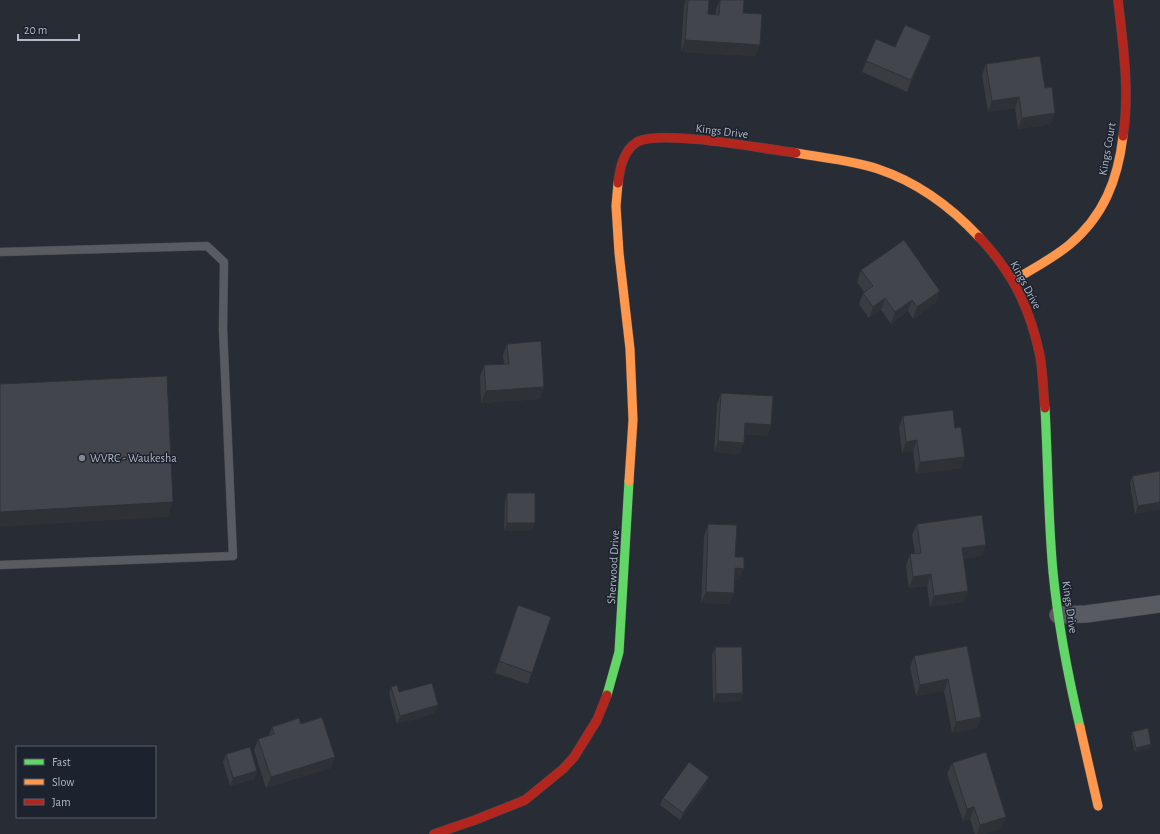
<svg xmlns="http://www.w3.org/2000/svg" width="1160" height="834" font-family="'Alegreya Sans',sans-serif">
  <rect width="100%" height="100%" fill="#282c34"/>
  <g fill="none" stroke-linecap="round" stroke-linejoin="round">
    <g stroke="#44474d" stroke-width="9">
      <polyline id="lane" points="0,252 207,246 224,262 223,329 233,556 0,565"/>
    </g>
    <g stroke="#44474d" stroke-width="18">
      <polyline id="street" points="1058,615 1086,614 1160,604"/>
    </g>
    <g stroke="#44474d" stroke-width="10">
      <g id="fast">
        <path d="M 1045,408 C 1048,462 1048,518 1053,572 C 1058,624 1068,676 1080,727"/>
        <polyline points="607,695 619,652 629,481"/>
      </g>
    </g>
    <g stroke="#44474d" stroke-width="10">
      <g id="slow">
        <path d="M 796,153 C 823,158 851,160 878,169 C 917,182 951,207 979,237"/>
        <polyline points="618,183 616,206 619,253 630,349 633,420 629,481"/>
        <path d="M 1013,281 C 1032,269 1052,259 1069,245 C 1104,216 1118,179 1123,136"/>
        <polyline points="1080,727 1098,806"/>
      </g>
    </g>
    <g stroke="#44474d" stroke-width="10">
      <g id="jam">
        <path d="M 1118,0 C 1123,45 1130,91 1123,136"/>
        <path d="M 618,183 C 620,168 623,151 637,142 C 660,129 766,149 796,153"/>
        <path d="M 979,237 C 1013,273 1030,308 1040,356 C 1043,373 1043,391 1045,408"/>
        <polyline points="434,834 475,820 525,800 563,769 574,757 597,720 607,695"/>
      </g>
    </g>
    <use href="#lane" stroke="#585b62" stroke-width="8"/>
    <use href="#street" stroke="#585b62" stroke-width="17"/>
    <use href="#fast" stroke="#63d668" stroke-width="9"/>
    <use href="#slow" stroke="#ff974d" stroke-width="9"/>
    <use href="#jam" stroke="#b3261e" stroke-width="9"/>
  </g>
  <g fill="#393c41">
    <polygon points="686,0 709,0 708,14 716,15 716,9 720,0 744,0 743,13 756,56 681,52 684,6"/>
    <polygon points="931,36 927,47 907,92 862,72 866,61 895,47"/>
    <polygon points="986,64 1045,88 1051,124 1018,129 1015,108 988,112 982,75"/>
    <polygon points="861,270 936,302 913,319 908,311 891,324 881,310 869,318 859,304 863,293 864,292 857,282"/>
    <polygon points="507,344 544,387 540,399 481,403 480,377 484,365 504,364 503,355"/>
    <polygon points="721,393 771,425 767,436 745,434 744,443 740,454 714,452 717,404"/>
    <polygon points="903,416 961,468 916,474 913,451 902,453 899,427"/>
    <polygon points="1160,471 1135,514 1130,484 1132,476"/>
    <polygon points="507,493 532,531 504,531 505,501"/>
    <polygon points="708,524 735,557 739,580 735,580 730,604 701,603 704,536"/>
    <polygon points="917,524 986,545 982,556 963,559 968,591 963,602 930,607 927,586 909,588 906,566 910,554 915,554 912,535"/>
    <polygon points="518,605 551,617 528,684 495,673"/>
    <polygon points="967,646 981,717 977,728 952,733 944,691 916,696 910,667 914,656"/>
    <polygon points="715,647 743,693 740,701 713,702 712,655"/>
    <polygon points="391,687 399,692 435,713 397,724 389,694"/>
    <polygon points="301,724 331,768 266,788 254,750 258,739 269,735 272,727"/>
    <polygon points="1132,732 1151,744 1150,748 1135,752 1131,736"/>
    <polygon points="226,754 257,771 254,779 230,786 223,762"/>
    <polygon points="952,763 1002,828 985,834 975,834 970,819 963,821 947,774"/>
    <polygon points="706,785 680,820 660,805 663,798"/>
  </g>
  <g fill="#2e3135">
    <polygon points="931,36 927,47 907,92 911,80"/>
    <polygon points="685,40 760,45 756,56 681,52"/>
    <polygon points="1019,97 1015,108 988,112 992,101"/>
    <polygon points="1055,113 1051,124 1018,129 1022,118"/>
    <polygon points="940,291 936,302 913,319 917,307"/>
    <polygon points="885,298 881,310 869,318 873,307"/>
    <polygon points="912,300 908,311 891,324 895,312"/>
    <polygon points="544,387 540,399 481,403 486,391"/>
    <polygon points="745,423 771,425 767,436 741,434"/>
    <polygon points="917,440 913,451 902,453 906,442"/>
    <polygon points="718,441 744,443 740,454 714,452"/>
    <polygon points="965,457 961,468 916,474 920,462"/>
    <polygon points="173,502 168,517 0,527 0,512"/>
    <polygon points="1160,502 1160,510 1135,514 1138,506"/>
    <polygon points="507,523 535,523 532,531 504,531"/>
    <polygon points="986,545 982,556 958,560 962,548"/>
    <polygon points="735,568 744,569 739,580 731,580"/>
    <polygon points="931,574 927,586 909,588 913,577"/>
    <polygon points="968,591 963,602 930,607 934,596"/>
    <polygon points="706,592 734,593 730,604 701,603"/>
    <polygon points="948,679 944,691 916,696 920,685"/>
    <polygon points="743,693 740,701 713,702 716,694"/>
    <polygon points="438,705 435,713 397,724 400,716"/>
    <polygon points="981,717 977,728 952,733 956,722"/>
    <polygon points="1151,744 1150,748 1135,752 1136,748"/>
    <polygon points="335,757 331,768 266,788 271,777"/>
    <polygon points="257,771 254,779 230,786 233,778"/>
    <polygon points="709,777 706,785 680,820 683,813"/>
    <polygon points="974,807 970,819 963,821 967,809"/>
    <polygon points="1006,817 1002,828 985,834 977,834 980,825"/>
  </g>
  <g fill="#42464c" stroke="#2e3135">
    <polygon points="688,0 709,0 708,14 719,15 720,0 744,0 743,13 762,14 760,45 685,40"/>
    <polygon points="905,25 931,36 911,80 866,61 876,39 895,47"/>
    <polygon points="1040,56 1045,88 1052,87 1055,113 1022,118 1019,97 992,101 986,64"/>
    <polygon points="904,240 940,291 917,307 912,300 895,312 885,298 873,307 863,293 873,286 861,270"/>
    <polygon points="541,341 544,387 486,391 484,365 509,364 507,344"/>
    <polygon points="167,376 173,502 0,512 0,384"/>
    <polygon points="721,393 773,396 771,425 745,423 744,443 718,441"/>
    <polygon points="953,410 955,428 961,427 965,457 920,462 917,440 906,442 903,416"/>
    <polygon points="1160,471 1160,502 1138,506 1132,476"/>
    <rect x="507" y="493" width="28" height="30"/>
    <polygon points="982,515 986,545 962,548 968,591 934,596 931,574 913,577 910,554 921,553 917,524"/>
    <polygon points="708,524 737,525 735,557 744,557 744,569 735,568 734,593 706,592"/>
    <polygon points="518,605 551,617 532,673 499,661"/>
    <polygon points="967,646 981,717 956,722 948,679 920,685 914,656"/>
    <polygon points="715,647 742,647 743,693 716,694"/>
    <polygon points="432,683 438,705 400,716 391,687 397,685 399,692"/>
    <polygon points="322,717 335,757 271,777 258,739 274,734 272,727 299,718 301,724"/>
    <polygon points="1148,728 1151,744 1136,748 1132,732"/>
    <polygon points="250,747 257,771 233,778 226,754"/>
    <polygon points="986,752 1006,817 980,825 974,807 967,809 952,763"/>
    <polygon points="689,762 709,777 683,813 663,798"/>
  </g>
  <circle fill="#828792" stroke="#1c222e" stroke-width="1.5" cx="82" cy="458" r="4"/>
  <g text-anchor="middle" stroke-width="3" stroke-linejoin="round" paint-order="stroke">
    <g font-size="12" fill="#b2b8c5" stroke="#1c222e">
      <text transform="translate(722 131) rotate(7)" y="4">Kings Drive</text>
      <text transform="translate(1107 149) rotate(-80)" y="4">Kings Court</text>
      <text transform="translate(1026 285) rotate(62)" y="4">Kings Drive</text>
      <text transform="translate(613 567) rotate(-87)" y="4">Sherwood Drive</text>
      <text transform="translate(1070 607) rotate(82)" y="4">Kings Drive</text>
    </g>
    <g font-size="12" fill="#b2b8c5" stroke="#1c222e" text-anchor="start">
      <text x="90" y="462">WVRC - Waukesha</text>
    </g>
  </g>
  <rect x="16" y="746" width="140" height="72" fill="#1c222e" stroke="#585e6a"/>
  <rect x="24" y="759" width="20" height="6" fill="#63d668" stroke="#585e6a"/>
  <text x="52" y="766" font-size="12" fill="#b2b8c5">Fast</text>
  <rect x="24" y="779" width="20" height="6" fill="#ff974d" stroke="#585e6a"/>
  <text x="52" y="786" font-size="12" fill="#b2b8c5">Slow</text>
  <rect x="24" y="799" width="20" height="6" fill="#b3261e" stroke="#585e6a"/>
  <text x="52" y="806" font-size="12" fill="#b2b8c5">Jam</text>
  <path d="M18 34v6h61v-6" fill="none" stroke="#b2b8c5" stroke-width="2"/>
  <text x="24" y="34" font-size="12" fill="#b2b8c5" stroke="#1c222e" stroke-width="3" paint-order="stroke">20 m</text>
</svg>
